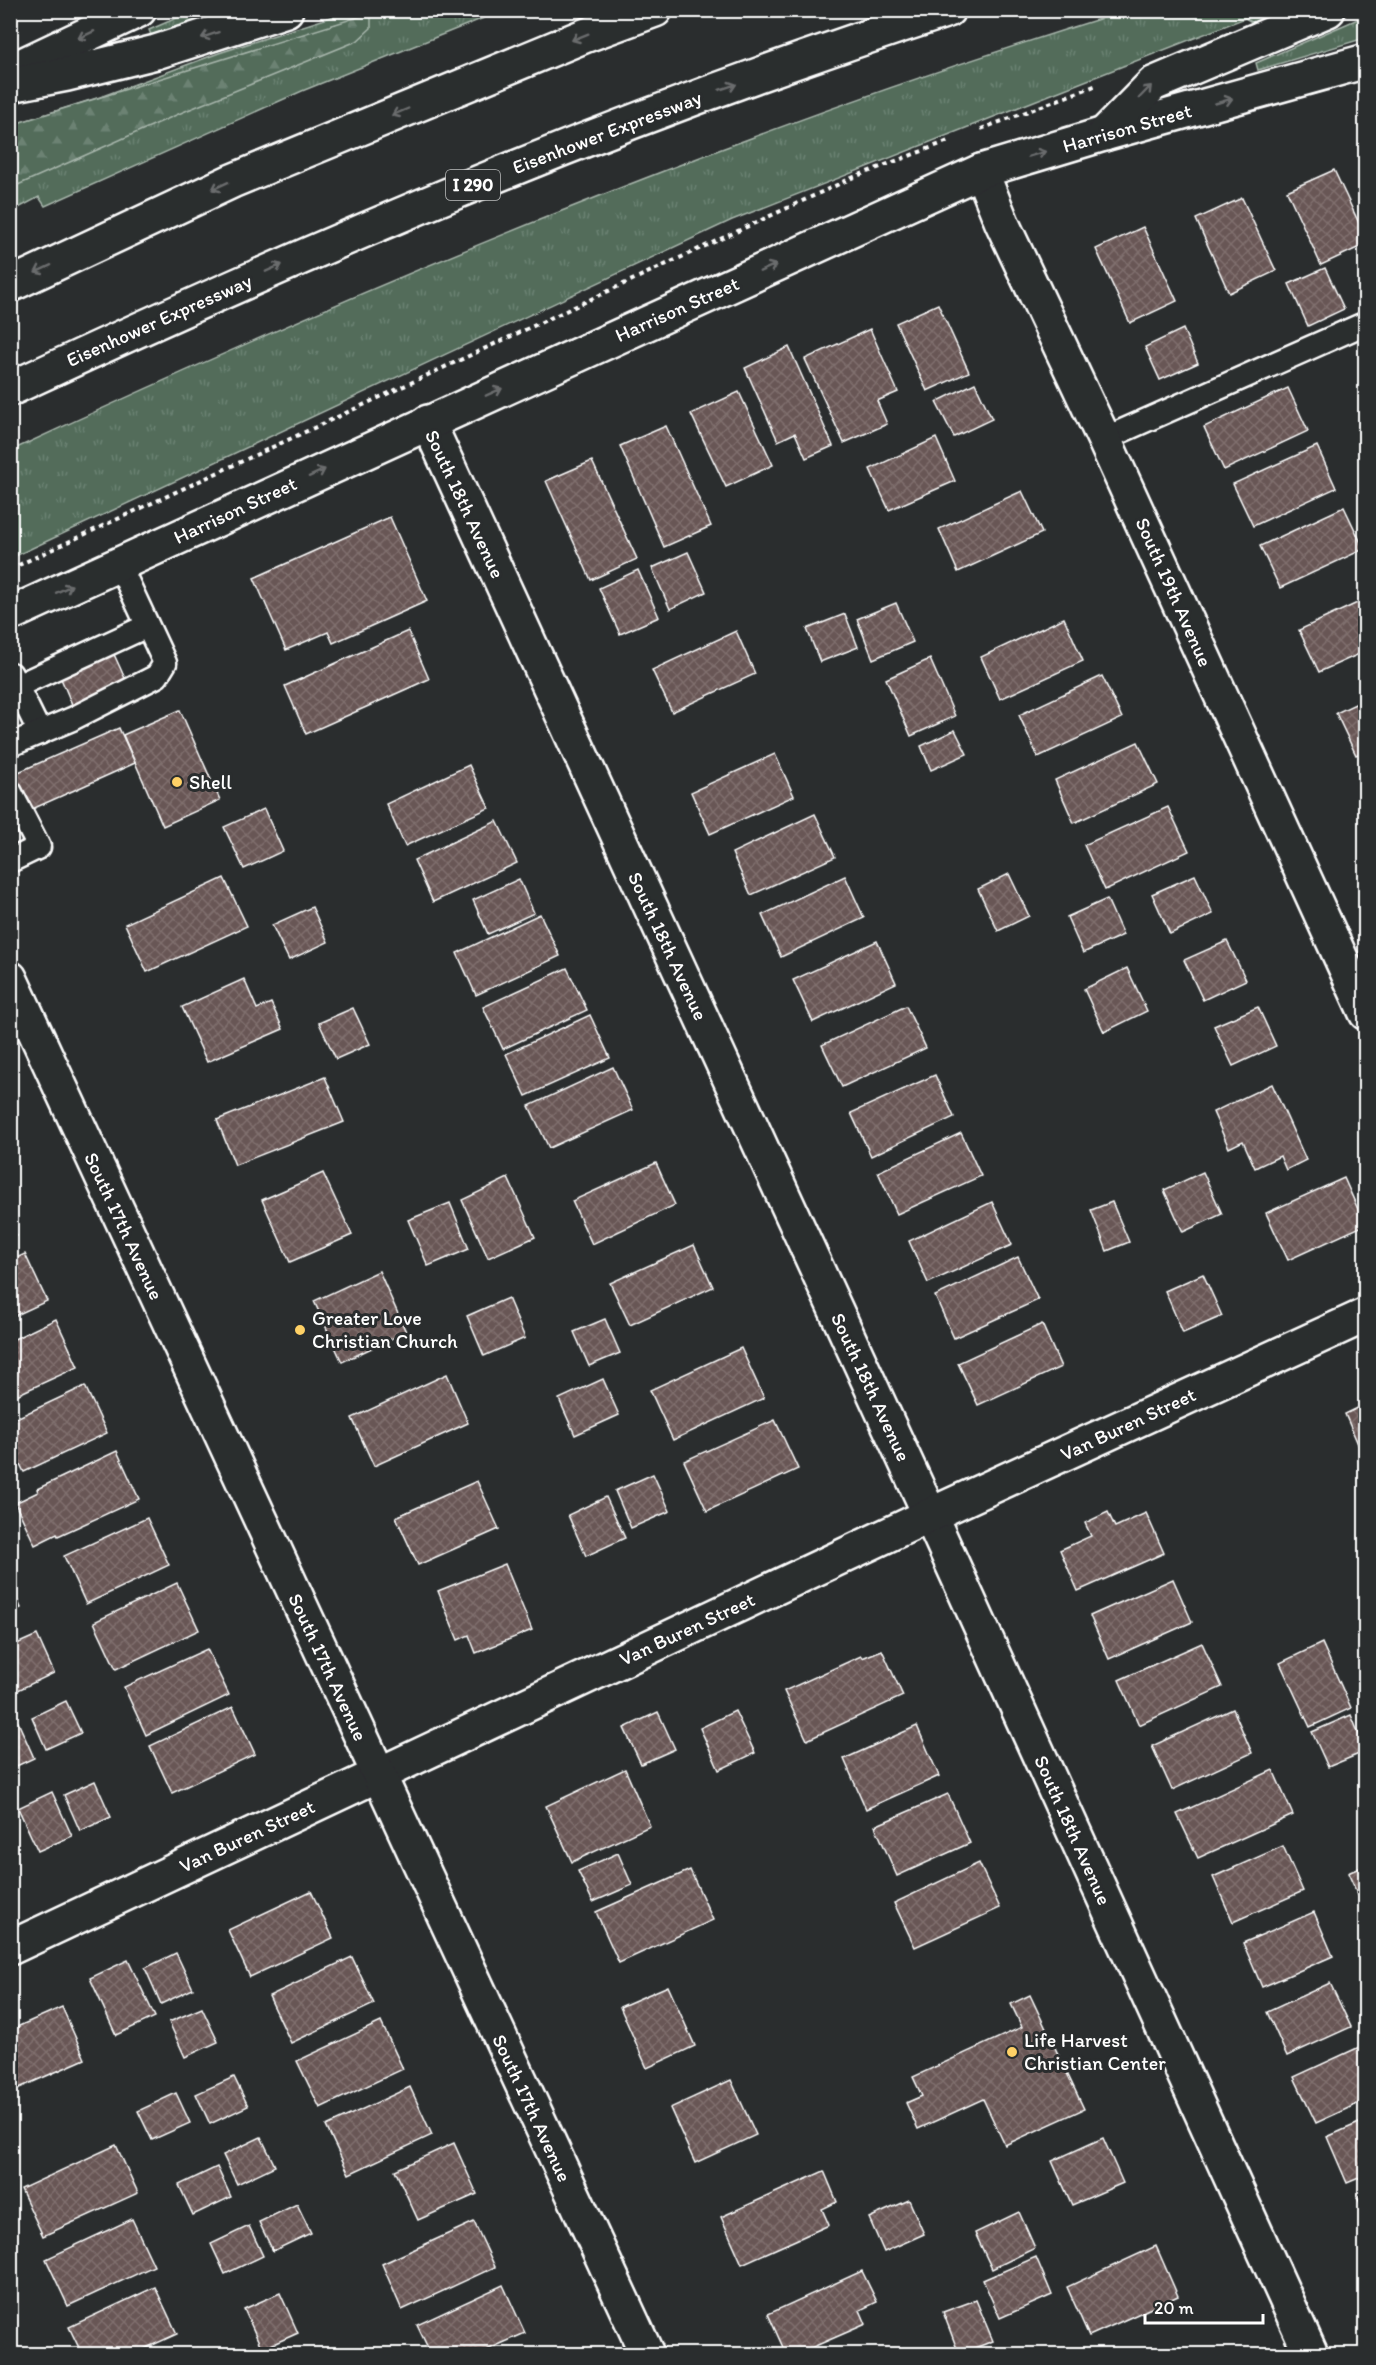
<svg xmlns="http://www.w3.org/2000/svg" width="1376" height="2365" font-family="Itim,sans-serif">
  <defs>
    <pattern id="grass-tufts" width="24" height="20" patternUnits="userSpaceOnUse" patternTransform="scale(1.5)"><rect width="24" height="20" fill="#526c5a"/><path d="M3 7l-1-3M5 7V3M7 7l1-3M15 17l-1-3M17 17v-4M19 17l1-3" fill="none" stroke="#6c8273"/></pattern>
    <pattern id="forest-firs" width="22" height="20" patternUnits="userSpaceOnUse" patternTransform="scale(1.5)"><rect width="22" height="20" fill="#526c5a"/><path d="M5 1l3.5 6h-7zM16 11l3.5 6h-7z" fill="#6c8273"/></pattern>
    <pattern id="building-cross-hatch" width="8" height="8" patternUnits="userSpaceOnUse" patternTransform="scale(1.5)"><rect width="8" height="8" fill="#685654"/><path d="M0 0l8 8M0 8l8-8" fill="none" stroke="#7f6f6e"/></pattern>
  </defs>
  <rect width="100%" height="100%" fill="#2a2d2e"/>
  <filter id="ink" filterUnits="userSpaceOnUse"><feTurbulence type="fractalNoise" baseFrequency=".0167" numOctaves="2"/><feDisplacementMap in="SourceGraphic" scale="12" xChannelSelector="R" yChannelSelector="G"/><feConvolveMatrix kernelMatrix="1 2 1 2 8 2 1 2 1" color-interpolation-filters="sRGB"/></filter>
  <g filter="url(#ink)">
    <g fill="url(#grass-tufts)" stroke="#a8b6ac" stroke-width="1.5">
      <polygon points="195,10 225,11 151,35 149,30"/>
      <polygon points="350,11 501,11 302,91 45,206 39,197 11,212 11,125 100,97 219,53"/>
      <path d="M 1125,11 L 1287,11 L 1255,24 L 1245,18 L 732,220 L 11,558 L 10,451 C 373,282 743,128 1125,11 Z"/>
      <polygon points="1365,16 1365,38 1258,70 1256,63"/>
    </g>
    <polygon fill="url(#forest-firs)" stroke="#a8b6ac" stroke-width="1.5" points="371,13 371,28 357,41 183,112 11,188 11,125"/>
    <g fill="url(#building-cross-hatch)" stroke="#fff" stroke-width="1.5">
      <polygon points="1334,170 1366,238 1366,244 1321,265 1287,191"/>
      <polygon points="1242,198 1276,271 1229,293 1196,219"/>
      <polygon points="1143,227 1177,301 1130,323 1096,249"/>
      <polygon points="1325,268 1344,309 1308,326 1289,284"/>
      <polygon points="938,304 969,372 927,391 896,323"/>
      <polygon points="870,329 898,392 877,401 887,424 844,443 805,359"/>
      <polygon points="1183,329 1198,363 1160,380 1145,347"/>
      <polygon points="789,347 833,446 806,458 795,433 778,441 745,368"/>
      <polygon points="975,383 992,419 954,437 936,402"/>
      <polygon points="1288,388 1308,431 1224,470 1204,427"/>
      <polygon points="739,392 773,465 726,487 691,414"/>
      <polygon points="666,426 711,526 664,547 620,446"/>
      <polygon points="936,438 955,481 889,510 870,469"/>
      <polygon points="1317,446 1336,488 1253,526 1233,484"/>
      <polygon points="592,461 637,559 591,580 546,481"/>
      <polygon points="1022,491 1042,533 958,572 939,529"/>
      <polygon points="1344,507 1364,549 1280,588 1260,546"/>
      <polygon points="390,517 427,601 333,643 328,632 286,650 254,578"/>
      <polygon points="688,552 706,592 670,609 652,568"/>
      <polygon points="638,570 659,617 620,634 599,588"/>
      <polygon points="1366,599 1366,651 1319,672 1299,630"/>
      <polygon points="896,603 913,642 873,659 857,619"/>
      <polygon points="845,614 858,647 820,662 807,629"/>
      <polygon points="1064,618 1083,661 1000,699 981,657"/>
      <polygon points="408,631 429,679 306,734 285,686"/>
      <polygon points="736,631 755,674 672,712 652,670"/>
      <polygon points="112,650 128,685 74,709 59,674"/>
      <polygon points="930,659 955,716 911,736 886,679"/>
      <polygon points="1102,676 1122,718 1038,757 1019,715"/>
      <polygon points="1366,699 1366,751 1356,755 1336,713"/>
      <polygon points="180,710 220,800 163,826 123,735"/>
      <polygon points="119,728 135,763 30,810 14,774"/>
      <polygon points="955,730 967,754 931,770 921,746"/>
      <polygon points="1138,742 1158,784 1074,823 1055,780"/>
      <polygon points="775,754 794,796 710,834 691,792"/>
      <polygon points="469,765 489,808 405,846 386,804"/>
      <polygon points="1168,807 1189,851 1105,890 1084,845"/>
      <polygon points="264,809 283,851 244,869 224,827"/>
      <polygon points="815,814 835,857 751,895 732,853"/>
      <polygon points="497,821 517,863 433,902 414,860"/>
      <polygon points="1009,874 1029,916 998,931 978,889"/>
      <polygon points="1195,875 1213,914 1170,934 1152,894"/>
      <polygon points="845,876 864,918 781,957 762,915"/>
      <polygon points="224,878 247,926 147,972 125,924"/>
      <polygon points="519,879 534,913 488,934 473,900"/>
      <polygon points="1107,899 1123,935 1083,953 1067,917"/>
      <polygon points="312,907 328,942 289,960 272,925"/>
      <polygon points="540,914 560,956 476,995 457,953"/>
      <polygon points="877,941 896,983 813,1022 793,980"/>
      <polygon points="1227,941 1246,980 1203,1000 1184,960"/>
      <polygon points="567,968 587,1010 503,1049 483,1007"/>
      <polygon points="1127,968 1147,1011 1104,1032 1084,989"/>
      <polygon points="244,979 257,1009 271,1003 283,1029 207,1062 182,1007"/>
      <polygon points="906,1006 926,1048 842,1087 822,1045"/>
      <polygon points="1258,1007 1276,1046 1233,1066 1214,1026"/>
      <polygon points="353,1008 370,1044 336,1059 319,1023"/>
      <polygon points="590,1015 610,1058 526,1096 506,1054"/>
      <polygon points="613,1067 633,1110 549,1148 529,1106"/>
      <polygon points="935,1075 954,1117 871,1156 851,1113"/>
      <polygon points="325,1077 344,1122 235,1165 217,1120"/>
      <polygon points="1272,1084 1306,1160 1286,1170 1280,1156 1255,1168 1243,1141 1229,1148 1213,1112"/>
      <polygon points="961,1133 981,1176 897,1214 878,1172"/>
      <polygon points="656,1163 675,1205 592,1244 572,1201"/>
      <polygon points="1203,1172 1222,1214 1183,1232 1164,1190"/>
      <polygon points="323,1173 352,1235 290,1262 262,1200"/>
      <polygon points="508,1178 535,1237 488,1258 462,1200"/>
      <polygon points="1344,1178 1365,1225 1288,1260 1266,1213"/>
      <polygon points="992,1202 1012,1245 928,1283 909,1241"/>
      <polygon points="1112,1202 1129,1242 1107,1251 1091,1210"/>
      <polygon points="450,1203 469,1249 428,1266 408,1220"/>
      <polygon points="10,1223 17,1236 10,1239"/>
      <polygon points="694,1245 713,1287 630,1325 610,1283"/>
      <polygon points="25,1254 47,1301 10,1318 10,1261"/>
      <polygon points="1018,1257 1038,1300 954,1338 935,1296"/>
      <polygon points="379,1271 406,1332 342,1362 314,1301"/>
      <polygon points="1203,1274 1222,1316 1183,1333 1165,1291"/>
      <polygon points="508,1298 525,1338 484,1356 467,1316"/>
      <polygon points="56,1319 78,1367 10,1398 10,1341"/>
      <polygon points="605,1319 620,1353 589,1366 574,1332"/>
      <polygon points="1042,1324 1061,1367 978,1405 958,1363"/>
      <polygon points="741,1348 764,1398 673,1440 650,1390"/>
      <polygon points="447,1374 468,1423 374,1466 352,1418"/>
      <polygon points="603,1379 619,1415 575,1435 559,1399"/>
      <polygon points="85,1386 107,1433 24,1472 10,1444 10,1421"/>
      <polygon points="1366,1404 1366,1459 1365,1460 1345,1414"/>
      <polygon points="775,1420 798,1469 707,1511 684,1461"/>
      <polygon points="117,1451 139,1499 58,1536 57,1534 35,1545 15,1503 38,1492 37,1489"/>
      <polygon points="653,1474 670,1511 631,1528 615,1491"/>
      <polygon points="477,1481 499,1529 418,1565 396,1517"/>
      <polygon points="606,1497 625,1538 586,1556 568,1515"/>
      <polygon points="1108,1512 1115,1527 1146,1513 1164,1553 1078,1591 1060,1550 1091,1536 1085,1523"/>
      <polygon points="147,1518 169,1565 86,1604 64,1556"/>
      <polygon points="505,1564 532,1630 476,1653 469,1635 458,1640 438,1591"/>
      <polygon points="1173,1579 1192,1622 1109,1659 1090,1616"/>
      <polygon points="177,1583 199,1630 116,1669 94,1622"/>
      <polygon points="10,1584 21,1608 10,1613"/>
      <polygon points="37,1635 54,1673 16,1691 10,1678 10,1647"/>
      <polygon points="1202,1643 1222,1687 1139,1725 1119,1680"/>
      <polygon points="1322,1643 1351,1708 1310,1727 1280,1663"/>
      <polygon points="207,1649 229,1695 146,1735 124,1687"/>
      <polygon points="882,1650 903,1696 807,1740 784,1691 861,1656 862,1658"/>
      <polygon points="66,1701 81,1733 46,1749 32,1717"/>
      <polygon points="233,1707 255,1754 172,1793 150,1746"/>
      <polygon points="1233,1709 1252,1753 1172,1790 1152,1746"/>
      <polygon points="735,1711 755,1753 719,1770 700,1728"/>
      <polygon points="658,1712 675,1749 641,1764 624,1728"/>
      <polygon points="1351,1715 1366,1751 1328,1767 1312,1732"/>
      <polygon points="18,1722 34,1758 10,1769 10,1726"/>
      <polygon points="917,1726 939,1776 866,1809 844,1759"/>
      <polygon points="625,1769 650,1826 572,1862 546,1806"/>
      <polygon points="1273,1770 1293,1815 1198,1858 1177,1814"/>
      <polygon points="95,1781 111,1817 80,1831 64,1795"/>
      <polygon points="52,1792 72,1836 38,1851 18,1808"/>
      <polygon points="948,1794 970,1843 897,1876 875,1826"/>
      <polygon points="1283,1846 1303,1891 1233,1922 1213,1877"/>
      <polygon points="618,1853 632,1885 593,1902 578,1871"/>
      <polygon points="979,1863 1000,1908 915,1947 894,1903"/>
      <polygon points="1366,1865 1366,1913 1348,1873"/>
      <polygon points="690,1870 713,1920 619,1963 596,1912"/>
      <polygon points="311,1891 333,1938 250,1977 228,1930"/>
      <polygon points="1314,1912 1333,1956 1262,1987 1243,1943"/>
      <polygon points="176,1953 193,1989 161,2004 145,1968"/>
      <polygon points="352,1957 374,2004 291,2043 269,1996"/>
      <polygon points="128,1960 155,2017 116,2035 90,1978"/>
      <polygon points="1330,1983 1351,2027 1287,2056 1267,2012"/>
      <polygon points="668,1986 695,2046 647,2068 620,2007"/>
      <polygon points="1030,1995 1084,2109 1005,2145 983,2099 918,2129 906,2103 922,2096 913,2077 1022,2027 1011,2004"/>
      <polygon points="62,2007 85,2059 10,2092 10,2030"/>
      <polygon points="202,2008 218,2042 185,2057 169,2022"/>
      <polygon points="381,2022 403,2069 320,2108 297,2061"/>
      <polygon points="1366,2044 1366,2100 1316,2123 1294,2077"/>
      <polygon points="234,2077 248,2106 210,2124 196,2094"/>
      <polygon points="731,2080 756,2135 695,2163 670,2108"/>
      <polygon points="410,2087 432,2135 349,2174 326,2126"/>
      <polygon points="176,2093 190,2123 152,2140 138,2111"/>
      <polygon points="1366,2120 1366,2175 1347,2183 1327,2137"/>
      <polygon points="261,2137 275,2166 237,2184 223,2155"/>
      <polygon points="1103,2138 1123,2183 1072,2205 1052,2161"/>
      <polygon points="454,2143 477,2194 418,2220 395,2170"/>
      <polygon points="116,2145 138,2193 43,2236 21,2189"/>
      <polygon points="217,2167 231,2197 193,2215 179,2185"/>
      <polygon points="824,2171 837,2202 822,2209 829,2225 742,2264 721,2217"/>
      <polygon points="1366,2193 1366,2215 1357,2197"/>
      <polygon points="909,2200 924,2234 884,2252 869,2218"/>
      <polygon points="297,2204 311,2233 273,2251 259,2222"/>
      <polygon points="1019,2212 1035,2248 992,2269 975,2233"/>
      <polygon points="132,2219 154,2266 68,2306 46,2259"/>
      <polygon points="474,2222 495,2267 402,2310 382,2264"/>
      <polygon points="249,2226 263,2256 225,2274 211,2244"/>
      <polygon points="1156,2246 1178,2296 1089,2336 1067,2287"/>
      <polygon points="1036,2257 1052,2295 1000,2318 983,2280"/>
      <polygon points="862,2271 877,2302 860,2310 866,2324 797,2354 786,2354 768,2314"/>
      <polygon points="503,2285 525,2333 478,2354 431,2354 417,2325"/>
      <polygon points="155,2287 177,2334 133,2354 82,2354 69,2327"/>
      <polygon points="280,2293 298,2333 262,2349 244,2309"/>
      <polygon points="976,2300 993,2341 959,2354 943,2312"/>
      <polygon points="197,2348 201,2354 183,2354"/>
    </g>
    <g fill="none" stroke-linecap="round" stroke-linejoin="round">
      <g stroke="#fff" stroke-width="27">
        <g id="service">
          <polyline points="1104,439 1366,323"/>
          <polyline points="11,674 40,733"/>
          <polyline points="17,686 147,626"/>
          <polyline points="10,745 72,719 157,676 165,663 119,564"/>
          <polyline points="10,791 39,847 10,861"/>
        </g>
      </g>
      <g stroke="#fff" stroke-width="38">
        <g id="minor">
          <polyline points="981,171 1002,223 1104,439 1366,1013"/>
          <polyline points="428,422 930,1515 1311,2354"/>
          <polyline points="10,1948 930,1515 1366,1315"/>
        </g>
      </g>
      <g stroke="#fff" stroke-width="38">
        <g id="tertiary">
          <polyline points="10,71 139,10"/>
          <polyline points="10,614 981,171 1104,134 1366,61"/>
          <polyline points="10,978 647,2354"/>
        </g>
      </g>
      <g stroke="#fff" stroke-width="38">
        <g id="motorway">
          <polyline points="10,85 67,74 156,52 286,10"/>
          <polyline points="1104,134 1153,84 1328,10"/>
          <polyline points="10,285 232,181 584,36 655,10"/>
          <path d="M 10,389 C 316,246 626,114 948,10"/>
        </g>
      </g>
      <g stroke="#fff" stroke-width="4" stroke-dasharray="4.5 4.5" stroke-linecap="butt">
        <polyline points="981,129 1097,85"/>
        <polyline points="10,569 854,177 951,140"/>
      </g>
      <use href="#service" stroke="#2a2d2e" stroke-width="22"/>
      <use href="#minor" stroke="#2a2d2e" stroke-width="33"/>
      <use href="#tertiary" stroke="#2a2d2e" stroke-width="33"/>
      <use href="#motorway" stroke="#2a2d2e" stroke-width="33"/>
    </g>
    <defs><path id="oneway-shaft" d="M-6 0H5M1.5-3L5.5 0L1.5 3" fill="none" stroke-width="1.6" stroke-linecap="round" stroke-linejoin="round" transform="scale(1.5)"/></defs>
    <g stroke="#6a6c6d">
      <use href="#oneway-shaft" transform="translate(86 35) rotate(155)"/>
      <use href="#oneway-shaft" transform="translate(210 35) rotate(162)"/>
      <use href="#oneway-shaft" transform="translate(580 37) rotate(158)"/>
      <use href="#oneway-shaft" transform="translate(728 87) rotate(-19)"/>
      <use href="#oneway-shaft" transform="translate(1145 92) rotate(-46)"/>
      <use href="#oneway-shaft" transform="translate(1224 101) rotate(-16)"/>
      <use href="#oneway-shaft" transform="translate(400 112) rotate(157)"/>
      <use href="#oneway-shaft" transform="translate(1037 154) rotate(-17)"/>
      <use href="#oneway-shaft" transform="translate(220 186) rotate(155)"/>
      <use href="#oneway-shaft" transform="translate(274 268) rotate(-24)"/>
      <use href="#oneway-shaft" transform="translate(768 268) rotate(-24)"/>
      <use href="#oneway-shaft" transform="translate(43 269) rotate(155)"/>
      <use href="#oneway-shaft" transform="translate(494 392) rotate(-24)"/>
      <use href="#oneway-shaft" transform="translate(317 473) rotate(-25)"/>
      <use href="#oneway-shaft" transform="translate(64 589) rotate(-25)"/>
    </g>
  </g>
  <g fill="#ffd166" stroke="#2a2d2e" stroke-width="2">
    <circle cx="177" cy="782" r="6"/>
    <circle cx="300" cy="1330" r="6"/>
    <circle cx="1012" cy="2052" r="6"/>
  </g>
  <g text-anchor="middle" stroke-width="6" stroke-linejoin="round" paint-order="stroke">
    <rect fill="#2a2d2e" stroke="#bfc0c0" stroke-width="1.5" x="446" y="170" width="54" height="30" rx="4.5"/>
    <g font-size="18" font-weight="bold" fill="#fff">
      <text x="473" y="191">I 290</text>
    </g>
    <g font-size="20" fill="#fff" stroke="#2a2d2e">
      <text transform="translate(1127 128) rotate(-16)" y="7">Harrison Street</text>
      <text transform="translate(607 132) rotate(-21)" y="7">Eisenhower Expressway</text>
      <text transform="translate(677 309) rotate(-24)" y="7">Harrison Street</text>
      <text transform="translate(159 320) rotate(-24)" y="7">Eisenhower Expressway</text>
      <text transform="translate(465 504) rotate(65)" y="7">South 18th Avenue</text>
      <text transform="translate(235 510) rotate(-25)" y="7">Harrison Street</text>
      <text transform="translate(1174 592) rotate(66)" y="7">South 19th Avenue</text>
      <text transform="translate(668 946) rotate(65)" y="7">South 18th Avenue</text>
      <text transform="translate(124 1226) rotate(65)" y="7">South 17th Avenue</text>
      <text transform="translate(871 1387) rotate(65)" y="7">South 18th Avenue</text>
      <text transform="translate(1128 1424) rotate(-25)" y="7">Van Buren Street</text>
      <text transform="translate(687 1629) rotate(-25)" y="7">Van Buren Street</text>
      <text transform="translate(328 1667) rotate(65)" y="7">South 17th Avenue</text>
      <text transform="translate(1073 1830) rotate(66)" y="7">South 18th Avenue</text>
      <text transform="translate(247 1836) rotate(-25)" y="7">Van Buren Street</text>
      <text transform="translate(532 2108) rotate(65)" y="7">South 17th Avenue</text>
    </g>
    <g font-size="20" fill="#fff" stroke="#2a2d2e" text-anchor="start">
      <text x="189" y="789">Shell</text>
      <text x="312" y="1325">Greater Love<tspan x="312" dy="23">Christian Church</tspan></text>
      <text x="1024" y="2047">Life Harvest<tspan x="1024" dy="23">Christian Center</tspan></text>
    </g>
  </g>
  <rect width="1376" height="2365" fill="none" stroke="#2a2d2e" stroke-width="36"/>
  <rect x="18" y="18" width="1340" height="2329" fill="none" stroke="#fff" stroke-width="2" filter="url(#ink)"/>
  <path d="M1145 2314v9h118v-9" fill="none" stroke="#ffffff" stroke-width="3"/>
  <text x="1154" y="2314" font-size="18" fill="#ffffff" stroke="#2a2d2e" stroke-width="4.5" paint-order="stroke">20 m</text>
</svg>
